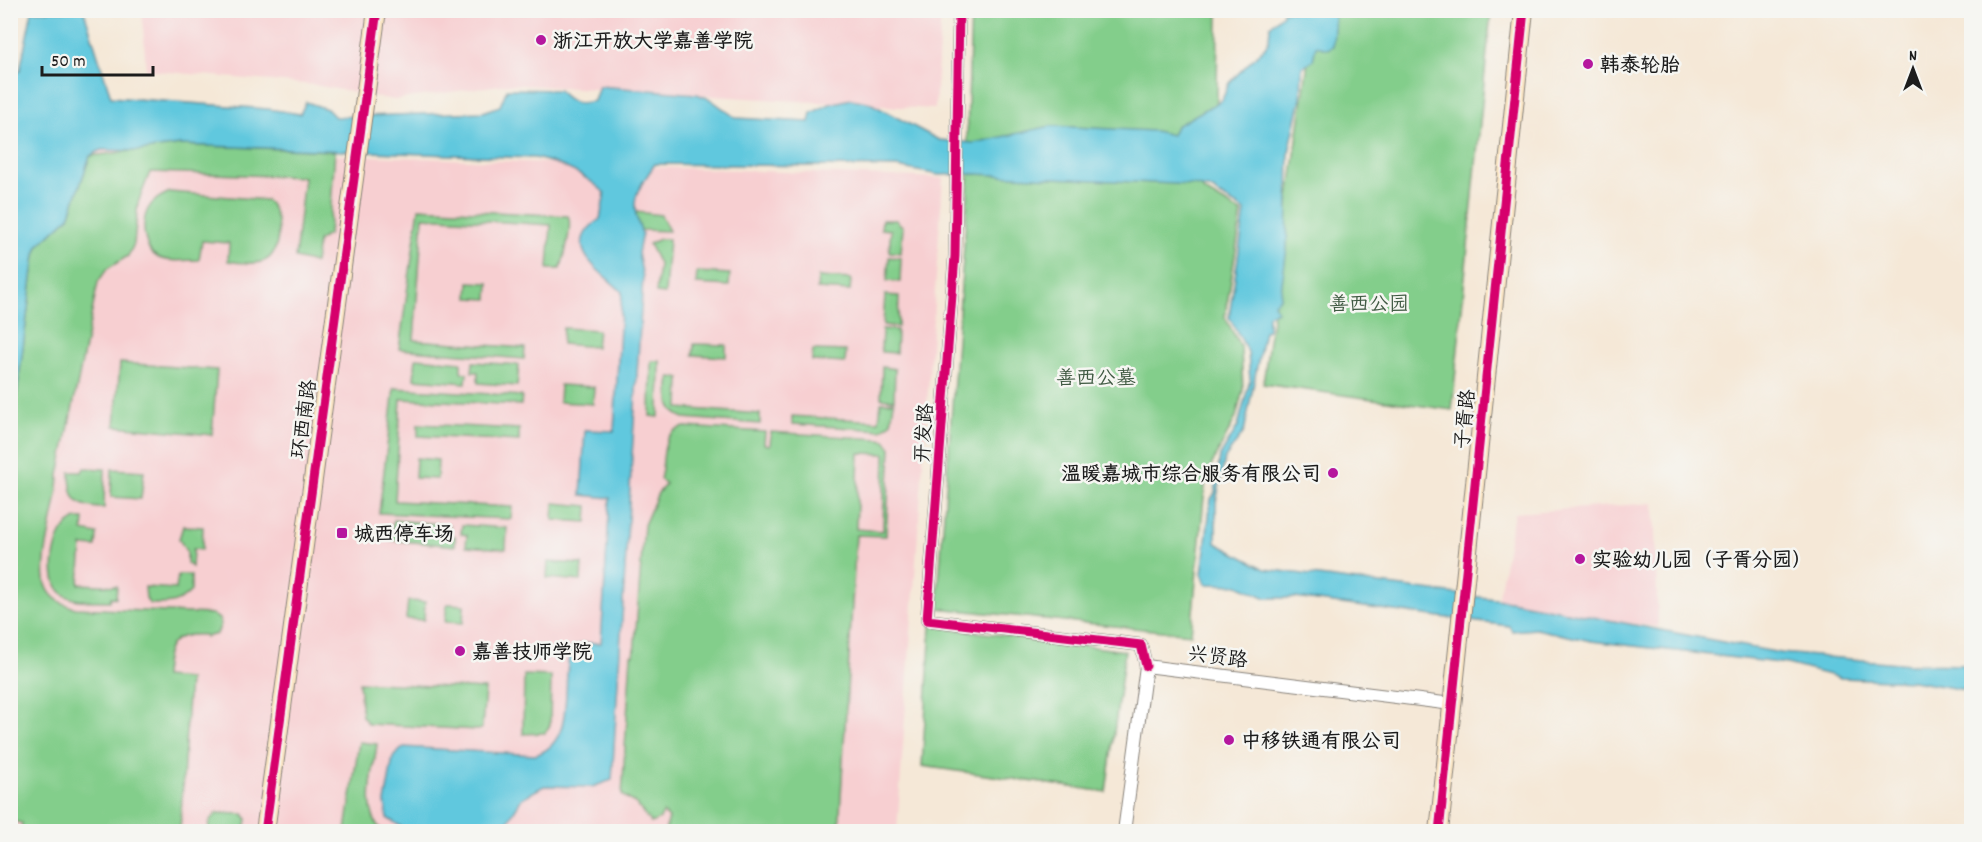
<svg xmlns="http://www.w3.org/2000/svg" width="1982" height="842" font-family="Dekko,'LXGW WenKai TC',sans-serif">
  <rect width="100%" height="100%" fill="#f6f6f2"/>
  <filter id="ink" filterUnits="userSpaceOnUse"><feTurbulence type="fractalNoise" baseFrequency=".0167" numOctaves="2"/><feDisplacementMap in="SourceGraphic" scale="12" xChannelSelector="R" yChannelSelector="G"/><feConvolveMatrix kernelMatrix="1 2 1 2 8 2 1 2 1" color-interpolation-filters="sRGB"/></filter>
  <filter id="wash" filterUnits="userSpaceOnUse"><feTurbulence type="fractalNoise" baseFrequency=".008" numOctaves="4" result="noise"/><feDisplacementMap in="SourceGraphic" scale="24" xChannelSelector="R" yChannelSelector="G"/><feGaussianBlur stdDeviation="1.35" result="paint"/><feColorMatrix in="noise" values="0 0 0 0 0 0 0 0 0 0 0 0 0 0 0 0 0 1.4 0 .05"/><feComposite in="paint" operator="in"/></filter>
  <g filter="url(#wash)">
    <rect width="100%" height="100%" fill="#f5e8d7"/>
    <g fill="#f7cfd1">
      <polygon points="142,11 941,11 935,109 507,84 394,100 315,85 146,70"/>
      <polygon points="54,144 943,178 897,831 11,832 10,471"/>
      <polygon points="1654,503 1658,627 1497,605 1514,513"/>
    </g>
    <g fill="#83ce8b" stroke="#507554" stroke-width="1.5" fill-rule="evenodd">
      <polygon points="971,11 1218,11 1217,98 1203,190 1242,213 1225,317 1241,348 1243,390 1236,417 1206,476 1191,634 937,608 969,179 967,135"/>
      <polygon points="1315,11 1491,11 1452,410 1263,384"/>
      <path d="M 180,145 L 335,151 L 329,234 L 318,241 L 315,263 L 295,258 L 304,177 L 150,172 L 138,203 L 134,244 L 128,256 L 107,269 L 98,282 L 59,475 C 59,505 37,563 47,587 C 52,600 64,605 76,608 L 212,614 L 219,619 L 221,624 L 217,634 L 205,637 L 205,635 C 170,632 166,646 164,677 L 189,679 L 180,831 L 21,831 L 22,823 L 11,821 L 11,440 L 35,255 L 38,246 L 69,217 L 90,156 Z"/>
      <path d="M 170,192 L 266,200 C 281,211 283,251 266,260 C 257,265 238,263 228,261 L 229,243 L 202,241 L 199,260 C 187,260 168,263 157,257 C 143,249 141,222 148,209 C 153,200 161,196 170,192 Z"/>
      <path d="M 419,208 L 568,216 C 573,224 564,260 560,269 L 548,269 L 551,225 L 423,217 L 414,340 L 525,348 L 524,359 L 399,349 Z"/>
      <polygon points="636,212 661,215 669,231 641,230 636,223"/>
      <polygon points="882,220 896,220 903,227 901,253 889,252 891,230 881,229"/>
      <polygon points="659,239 669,239 665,294 656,293 659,264 649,244"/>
      <polygon points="889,257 901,258 900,282 887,281"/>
      <polygon points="697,272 730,274 729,286 696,284"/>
      <polygon points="818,277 851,279 850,291 817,289"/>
      <polygon points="469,282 489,283 488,299 468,298"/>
      <polygon points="885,295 899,296 898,327 883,325"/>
      <polygon points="563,328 598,330 596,347 562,344"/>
      <polygon points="882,329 897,330 896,353 881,352"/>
      <polygon points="694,344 726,345 726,357 693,355"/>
      <polygon points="813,350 846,351 845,363 812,361"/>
      <polygon points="416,358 461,362 461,372 467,373 466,383 414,379"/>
      <polygon points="651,361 660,361 659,417 650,416"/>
      <polygon points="473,362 519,365 517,386 478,383 478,372 472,372"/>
      <polygon points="120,363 217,370 212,435 115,426"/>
      <polygon points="882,367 895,369 894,400 881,398"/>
      <path d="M 670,377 L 680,378 L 679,408 L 760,414 L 760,424 L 684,418 C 665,411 668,395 670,377 Z"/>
      <polygon points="560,385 594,387 593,404 559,402"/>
      <polygon points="394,388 522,396 521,405 401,399 395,501 512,507 511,519 379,513"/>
      <polygon points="881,402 894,402 891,423 881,430 792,424 792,416 879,421"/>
      <polygon points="418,424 519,429 519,441 418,436"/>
      <path d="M 685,427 L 765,432 L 764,444 L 770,445 L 771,432 L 879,439 L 885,440 L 891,448 L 886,536 L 856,535 L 839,831 L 665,831 L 669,818 L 663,813 L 660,819 L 651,823 L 636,804 L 622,795 L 631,655 L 634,655 L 644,525 L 658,493 L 666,484 L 660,479 C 666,460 658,431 685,427 ZM 859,453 L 885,454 L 883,531 L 856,529 Z"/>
      <polygon points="416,458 438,460 437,479 415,478"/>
      <path d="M 84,468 L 105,469 L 104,508 C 75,508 70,498 70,472 L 82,472 Z"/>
      <polygon points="112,469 144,471 141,499 111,497"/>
      <polygon points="554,503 588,506 587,522 553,520"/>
      <path d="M 76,519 L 84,519 L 83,531 L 97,534 L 96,547 L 82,546 L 79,584 L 117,586 L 116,598 L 111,597 L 110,601 C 96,600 74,603 63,594 C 47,582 53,542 65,528 C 67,524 73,522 76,519 Z"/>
      <polygon points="393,520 450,525 449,535 455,536 455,546 391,540"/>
      <polygon points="462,525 507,528 506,549 466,546 467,535 461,534"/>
      <polygon points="183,526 203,527 202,550 193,549 192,567 187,563 187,553 179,539"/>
      <polygon points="548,562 582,564 581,581 547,578"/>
      <path d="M 178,575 L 191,575 L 191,591 C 178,605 168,604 150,604 L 146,599 L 145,587 L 176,589 Z"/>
      <polygon points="408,601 425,602 424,620 406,619"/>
      <polygon points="447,604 464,605 463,623 445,622"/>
      <polygon points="931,626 1125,651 1106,792 922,766"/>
      <polygon points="524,675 551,676 550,725 545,733 523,734"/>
      <polygon points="359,682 485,689 482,728 478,730 368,724 362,716"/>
      <path d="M 359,742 L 377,744 C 374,771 361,810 382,831 L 346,831 Z"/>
      <polygon points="217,813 244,814 247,819 245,831 208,831 210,820"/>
    </g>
    <path fill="#61c8de" stroke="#3e727d" stroke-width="1.5" d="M 32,11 L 84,11 L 111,97 L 268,109 L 300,114 L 306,102 L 327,109 L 335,117 L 483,112 L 500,106 L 507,89 L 559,90 C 569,103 578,105 594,101 L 599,86 L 697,94 L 710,99 L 736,118 L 809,122 L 811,113 L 830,104 L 851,99 L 868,102 L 939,140 L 974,143 L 1051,126 L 1155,131 L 1172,135 L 1176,126 L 1222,100 L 1229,83 L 1265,47 L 1269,40 L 1270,26 L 1283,14 L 1283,11 L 1335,11 L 1333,46 L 1328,49 L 1316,46 L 1313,60 L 1302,68 L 1301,98 L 1289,152 L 1287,248 L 1280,298 L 1274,303 L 1277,311 L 1268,315 L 1268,330 L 1264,331 L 1244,432 L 1225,458 L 1216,502 L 1216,543 L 1265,569 L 1510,601 L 1780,653 L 1910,664 L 1971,665 L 1971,691 L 1913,681 L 1841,678 L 1787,664 L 1591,641 L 1536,629 L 1512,631 L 1509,626 L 1295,598 L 1266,598 L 1238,585 L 1206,584 L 1202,574 L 1211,499 L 1215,493 L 1220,456 L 1238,426 L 1250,380 L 1248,352 L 1229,317 L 1245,211 L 1211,189 L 1193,185 L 975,174 L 939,175 L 897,167 L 655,164 C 636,192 628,201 642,233 L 638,253 L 643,277 L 612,780 L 592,787 L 544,786 L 522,798 L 502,831 L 408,831 L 387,818 L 385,802 L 393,757 L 404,747 L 535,755 C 578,742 560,682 571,648 L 583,643 L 601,643 L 610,498 L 581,495 L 585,430 L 614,431 L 622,292 C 601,271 558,247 600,219 L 605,193 C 585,174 562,164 535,158 L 180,145 L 138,151 L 101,150 L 90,156 L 69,217 L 38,246 L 35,255 L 11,440 L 10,79 L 20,70 Z"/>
  </g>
  <g filter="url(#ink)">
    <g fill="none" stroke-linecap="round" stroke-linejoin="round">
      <g stroke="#88827a" stroke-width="14">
        <g id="street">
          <polyline points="959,10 955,256 927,620 1141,645 1146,666"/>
          <polyline points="1124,832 1146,666 1452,704"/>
        </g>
      </g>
      <g stroke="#88827a" stroke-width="20">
        <g id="secondary">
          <polyline points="265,832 377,10"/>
          <polyline points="1439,832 1524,10"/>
        </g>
      </g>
      <use href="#street" stroke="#fff" stroke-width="12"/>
      <use href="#secondary" stroke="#fce6c4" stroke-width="18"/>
      <g stroke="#f6f6f2" stroke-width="13">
        <g id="cycleway">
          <polyline points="959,10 955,256 927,620 1141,645 1146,666"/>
          <polyline points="265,832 377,10"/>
          <polyline points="1439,832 1524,10"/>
        </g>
      </g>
      <use href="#cycleway" stroke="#d6006c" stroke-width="9"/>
    </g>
  </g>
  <g fill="#b5179e" stroke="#f6f6f2" stroke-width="2">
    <circle cx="541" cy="40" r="6"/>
    <circle cx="1588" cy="64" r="6"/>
    <circle cx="1333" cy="473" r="6"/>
    <rect x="336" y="527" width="12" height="12" rx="3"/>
    <circle cx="1580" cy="559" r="6"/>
    <circle cx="460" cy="651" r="6"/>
    <circle cx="1229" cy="740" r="6"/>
  </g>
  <g text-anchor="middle" stroke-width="5" stroke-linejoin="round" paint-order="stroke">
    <g font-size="20" font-weight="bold" fill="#1c1c1c" stroke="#f6f6f2" text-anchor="start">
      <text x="553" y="47">浙江开放大学嘉善学院</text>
      <text x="1600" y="71">韩泰轮胎</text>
      <text x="1321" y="480" text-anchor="end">温暖嘉城市综合服务有限公司</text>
      <text x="354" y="540">城西停车场</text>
      <text x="1592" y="566">实验幼儿园（子胥分园）</text>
      <text x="472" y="658">嘉善技师学院</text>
      <text x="1241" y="747">中移铁通有限公司</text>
    </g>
    <g font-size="20" fill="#405a43" stroke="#f6f6f2">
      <text x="1369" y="310">善西公园</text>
      <text x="1096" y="384">善西公墓</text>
    </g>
    <g font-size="20" fill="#1c1c1c" stroke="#f6f6f2">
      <text transform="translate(303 419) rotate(-82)" y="7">环西南路</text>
      <text transform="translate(1464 419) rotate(-84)" y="7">子胥路</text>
      <text transform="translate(923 433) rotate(-86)" y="7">开发路</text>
      <text transform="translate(1218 656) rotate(7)" y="7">兴贤路</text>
    </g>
  </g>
  <rect width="1982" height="842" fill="none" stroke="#f6f6f2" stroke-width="36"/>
  <g transform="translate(1913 69)" stroke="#f6f6f2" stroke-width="4.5" paint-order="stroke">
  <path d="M0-4.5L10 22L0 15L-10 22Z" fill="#1c1c1c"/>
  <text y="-9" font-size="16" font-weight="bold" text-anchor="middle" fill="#1c1c1c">N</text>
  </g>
  <path d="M42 66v9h111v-9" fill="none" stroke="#1c1c1c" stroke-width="3"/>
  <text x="51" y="66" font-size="18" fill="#1c1c1c" stroke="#f6f6f2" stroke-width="4.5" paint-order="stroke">50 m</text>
</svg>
